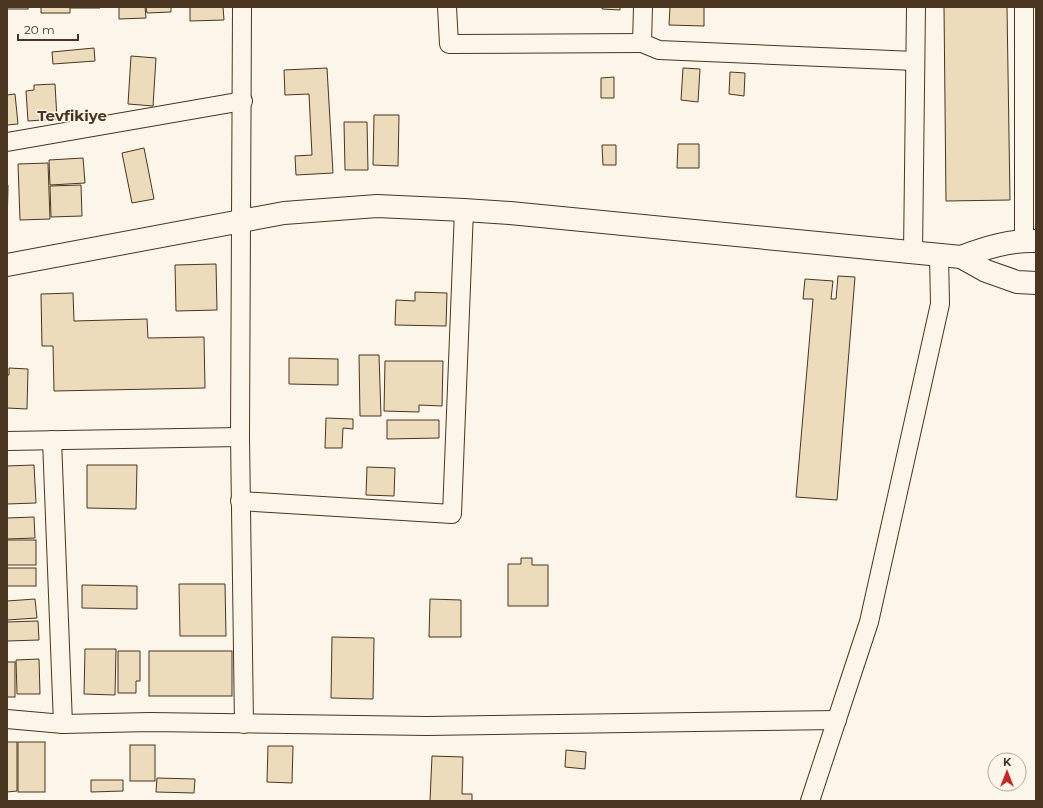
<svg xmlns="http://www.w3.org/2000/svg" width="1043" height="808" font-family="Montserrat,sans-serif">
  <rect width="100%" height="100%" fill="#fbf6e9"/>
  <g fill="#ecdcbc" stroke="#4a3520">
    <rect x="7" y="7" width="21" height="2"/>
    <polygon points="41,7 100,7 100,8 70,8 70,13 41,13"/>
    <polygon points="119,7 145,7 146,18 119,19"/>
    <polygon points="146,7 171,7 171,12 147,13"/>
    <polygon points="190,7 223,7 224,20 190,21"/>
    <polygon points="602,7 620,7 620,10 602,9"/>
    <polygon points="670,7 704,7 704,26 669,25"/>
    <polygon points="944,7 1007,7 1010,200 946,201"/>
    <polygon points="94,48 95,61 53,64 52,52"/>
    <polygon points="131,56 156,58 153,106 128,104"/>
    <polygon points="327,68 333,173 296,175 295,156 312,155 309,94 285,95 284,70"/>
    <polygon points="683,68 700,69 698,102 681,100"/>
    <polygon points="730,72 745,73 744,96 729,94"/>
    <polygon points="614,77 614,98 601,98 601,78"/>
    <polygon points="55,84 57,119 28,121 26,91 34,90 34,85"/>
    <polygon points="15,94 18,124 7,125 7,95"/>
    <polygon points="374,115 399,115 398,166 373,165"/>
    <polygon points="344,122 367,122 368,170 345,170"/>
    <polygon points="678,144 699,144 699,168 677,168"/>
    <polygon points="602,145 616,145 616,165 603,165"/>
    <polygon points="144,148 154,199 132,203 122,153"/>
    <polygon points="83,158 85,183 50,185 49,160"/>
    <polygon points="48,163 50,219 20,220 18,164"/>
    <polygon points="7,185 8,185 7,231"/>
    <polygon points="81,185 82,216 51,217 50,186"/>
    <polygon points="216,264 217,310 176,311 175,265"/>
    <polygon points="838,276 855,277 837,500 796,497 813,299 803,299 805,279 833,281 831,299 836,299"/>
    <polygon points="415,292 447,293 446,326 395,325 396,300 415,301"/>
    <polygon points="73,293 74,321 147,319 148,338 204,337 205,388 54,391 53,346 42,346 41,294"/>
    <polygon points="359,355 379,355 381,416 360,416"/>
    <polygon points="289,358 338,359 338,385 289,384"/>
    <polygon points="385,361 443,361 442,406 419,405 419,412 384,411"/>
    <polygon points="9,368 28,369 27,409 7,408 7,375 9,375"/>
    <polygon points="326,418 353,419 353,429 343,428 342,448 325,448"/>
    <polygon points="387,420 439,420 439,438 387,439"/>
    <polygon points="34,465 36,503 7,504 7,466"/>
    <polygon points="87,465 137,465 136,509 87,508"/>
    <polygon points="367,467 395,468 394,496 366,495"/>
    <polygon points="34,517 35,538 7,539 7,518"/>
    <rect x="7" y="540" width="29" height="25"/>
    <polygon points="521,558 532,558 532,565 548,565 548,606 508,606 508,564 521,564"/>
    <rect x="7" y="568" width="29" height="18"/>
    <polygon points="179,584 225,584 226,636 180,636"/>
    <polygon points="82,585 137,586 137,609 82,608"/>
    <polygon points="35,599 37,618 7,620 7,601"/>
    <polygon points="430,599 461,600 461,637 429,637"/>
    <polygon points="38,621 39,640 7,641 7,622"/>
    <polygon points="332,637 374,638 373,699 331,698"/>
    <polygon points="85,649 116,649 115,695 84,694"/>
    <polygon points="118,651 140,651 140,681 136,681 136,693 118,693"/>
    <rect x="149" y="651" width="83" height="45"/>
    <polygon points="39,659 40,694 17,694 16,660"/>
    <rect x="7" y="662" width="8" height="35"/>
    <polygon points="7,742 17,742 17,791 7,792"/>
    <rect x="18" y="742" width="27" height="50"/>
    <rect x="130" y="745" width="25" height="36"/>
    <polygon points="268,746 293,746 292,783 267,782"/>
    <polygon points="566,750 586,752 585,769 565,767"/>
    <polygon points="432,756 463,757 462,794 472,794 472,801 430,801"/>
    <polygon points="157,778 195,779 194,793 156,792"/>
    <polygon points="91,780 123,780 123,791 91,792"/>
  </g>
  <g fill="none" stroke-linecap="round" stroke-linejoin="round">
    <g stroke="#4a3520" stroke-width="20">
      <g id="street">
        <polyline points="242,7 240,437 244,724"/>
        <polyline points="447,7 449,44 642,43"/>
        <polyline points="643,7 642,43 659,50 915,61"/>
        <polyline points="1024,7 1024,240"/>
        <polyline points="7,142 243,101"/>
        <polyline points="913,253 916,7"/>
        <polyline points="52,440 63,724"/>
        <polyline points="7,441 240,437"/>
        <polyline points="240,501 452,514 464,210"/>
        <polyline points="7,719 63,724 150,722 427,726 837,720"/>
        <polyline points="810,801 869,622 940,304 939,255"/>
      </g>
    </g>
    <g stroke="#4a3520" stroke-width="24">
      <g id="secondary">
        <path d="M 961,257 C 985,248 1010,240 1036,241"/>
        <polyline points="7,265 284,213 377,206 464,210 510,213 961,257 986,271 1017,282 1036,283"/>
      </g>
    </g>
    <use href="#street" stroke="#fbf6e9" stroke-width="18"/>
    <use href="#secondary" stroke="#fbf6e9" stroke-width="22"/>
  </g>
  <g text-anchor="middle" stroke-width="3" stroke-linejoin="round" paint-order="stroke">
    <g font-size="15" font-weight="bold" fill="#4a3520" stroke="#fbf6e9">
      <text x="72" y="121">Tevfikiye</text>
    </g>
  </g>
  <rect width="1043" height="808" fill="none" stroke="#4a3520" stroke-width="16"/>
  <g transform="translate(1007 772)"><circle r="19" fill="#fbf6e9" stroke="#b4a999"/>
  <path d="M0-3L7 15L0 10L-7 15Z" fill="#c62828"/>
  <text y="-6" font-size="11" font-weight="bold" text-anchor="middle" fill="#4a3520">K</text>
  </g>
  <path d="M18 34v6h60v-6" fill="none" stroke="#4a3520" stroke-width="2"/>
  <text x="24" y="34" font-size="12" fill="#4a3520" stroke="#fbf6e9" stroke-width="3" paint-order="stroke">20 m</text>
</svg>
